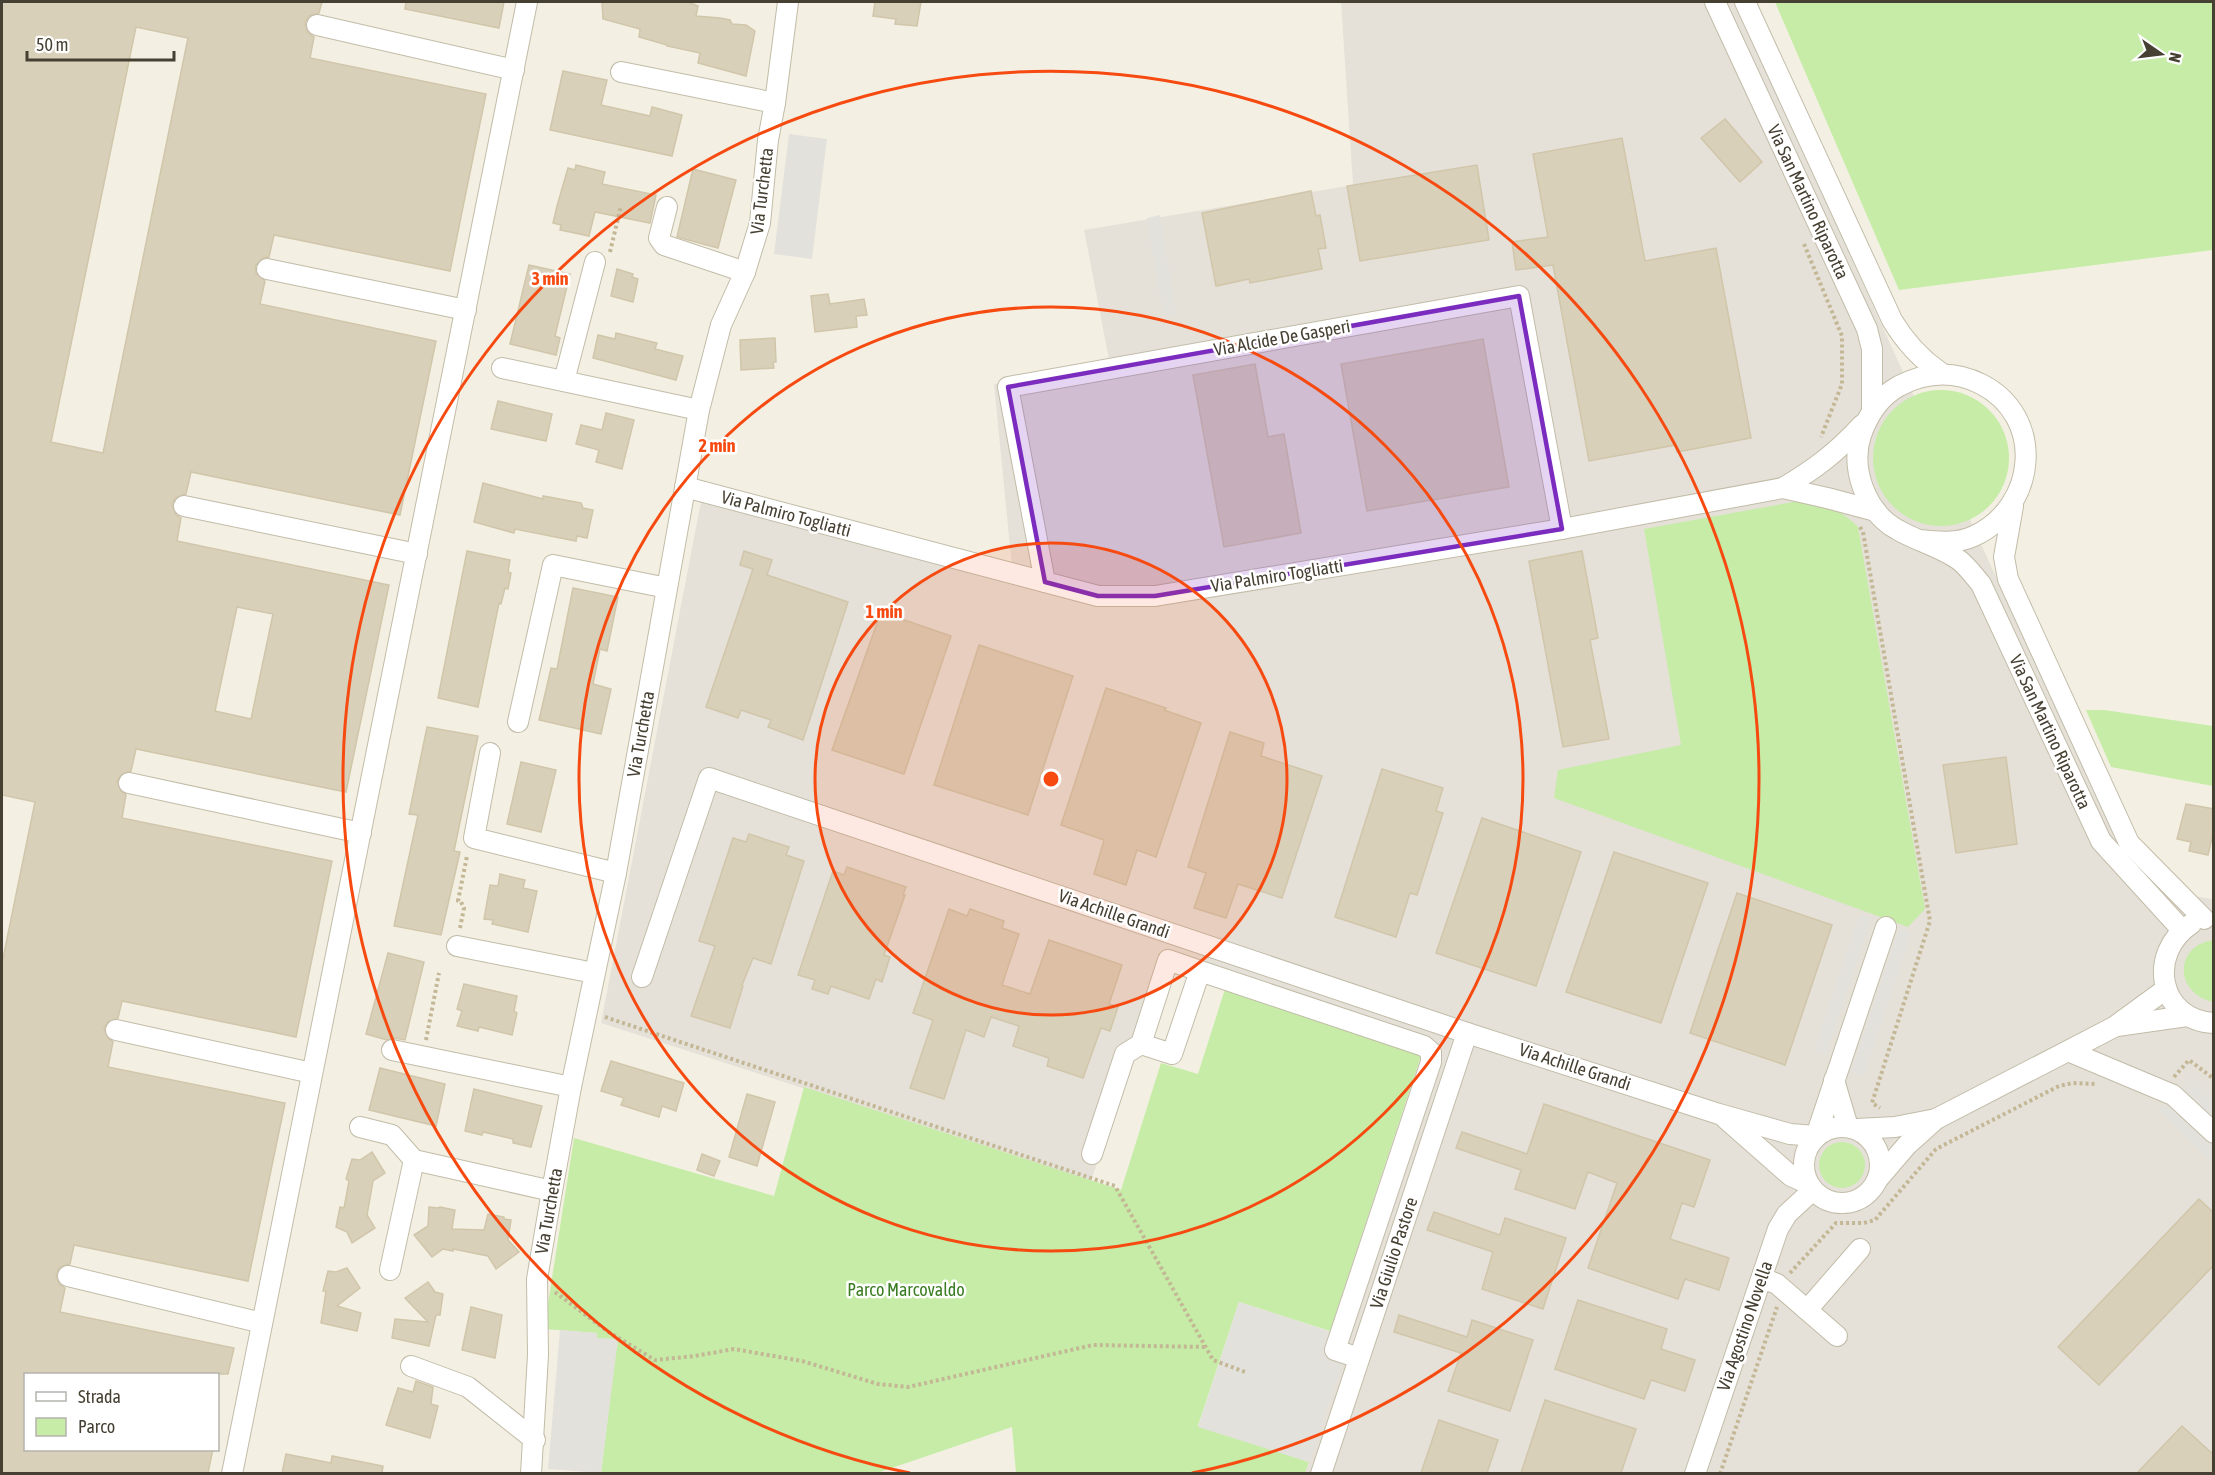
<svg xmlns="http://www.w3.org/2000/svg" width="2215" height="1475" font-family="'Asap Condensed',sans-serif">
  <rect width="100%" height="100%" fill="#f3f0e3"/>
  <polygon fill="#e5e1d8" points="1341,2 1735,2 2051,698 2147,889 2213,899 2213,1473 1305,1473 1442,1048 1169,954 1091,1181 601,1023 702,496 1013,578 994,384 1111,370 1084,230 1353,185"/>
  <g fill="#c6eca7">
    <polygon points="1775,2 2213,2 2213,250 1899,290"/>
    <circle cx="1941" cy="458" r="68"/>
    <path d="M 1799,501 C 1824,507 1839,507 1858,527 L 1925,909 L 1908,927 L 1554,798 L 1558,770 L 1681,745 L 1644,529 Z"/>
    <polygon points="2086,710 2104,710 2213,726 2213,786 2111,767"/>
    <path d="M 2213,940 L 2214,1002 L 2213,1002 C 2174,993 2174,946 2213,940 Z"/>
    <polygon points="1225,989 1421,1056 1330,1331 1239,1302 1198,1426 1309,1462 1305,1473 1016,1473 1012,1427 877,1473 601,1473 617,1340 596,1338 596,1333 544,1329 574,1138 774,1196 804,1087 1121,1190 1161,1063 1198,1074"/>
    <circle cx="1842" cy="1165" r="23"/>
  </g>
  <g fill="#e3e1dc">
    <polygon points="789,134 827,139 812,259 774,254"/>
    <polygon points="1160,215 1176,313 1163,315 1147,218"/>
    <polygon points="1860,915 1871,918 1826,1054 1815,1050"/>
    <polygon points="1899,928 1911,932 1863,1076 1851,1072"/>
    <polygon points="2192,1077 2213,1098 2213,1119 2181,1088"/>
    <polygon points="2168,1102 2213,1144 2213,1162 2159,1111"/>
    <polygon points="1239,1302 1351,1338 1309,1462 1198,1427"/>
    <polygon points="560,1330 597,1333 597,1338 618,1339 601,1473 548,1469"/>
  </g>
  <g fill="#d9d0ba" stroke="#d1c6aa" stroke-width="1.5" fill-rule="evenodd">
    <path d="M 2,2 L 322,2 L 319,13 L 309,16 L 305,23 L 308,33 L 314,37 L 310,58 L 486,94 L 450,271 L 274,235 L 269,257 L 263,258 L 255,266 L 256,273 L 265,281 L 260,304 L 436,341 L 400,515 L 191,472 L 186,494 L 175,498 L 172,504 L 176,515 L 181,518 L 177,541 L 389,585 L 346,792 L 136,749 L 131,771 L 121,775 L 117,781 L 121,791 L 126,795 L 122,818 L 332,861 L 296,1037 L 122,1001 L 118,1018 L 108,1022 L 104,1028 L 108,1038 L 113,1042 L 108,1067 L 285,1103 L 248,1281 L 74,1245 L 70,1264 L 60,1267 L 56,1274 L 59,1284 L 65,1288 L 60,1312 L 234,1348 L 228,1374 L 26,1374 L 26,1449 L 213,1449 L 208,1473 L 2,1473 L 2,963 L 35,802 L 2,795 ZM 136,27 L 188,38 L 103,453 L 51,442 ZM 237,607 L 273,614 L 251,719 L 215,711 Z"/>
    <polygon points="406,2 504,2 499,28 405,9"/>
    <polygon points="602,2 688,2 698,6 696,16 720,18 730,20 732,24 746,25 755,31 746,76 698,63 700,53 667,46 667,45 639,37 640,29 603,19"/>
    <polygon points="875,2 921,2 917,26 895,24 896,19 873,16"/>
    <polygon points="563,71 607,80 601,105 650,116 652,107 682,115 672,156 550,130"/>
    <polygon points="1725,119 1762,162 1740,182 1701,138"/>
    <polygon points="1622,138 1645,261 1716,248 1751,438 1677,452 1676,445 1589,461 1553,265 1516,270 1512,242 1548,237 1533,154"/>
    <polygon points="576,165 605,172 602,184 656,195 650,223 595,212 589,236 560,230 561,225 553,223 557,206 568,168 575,170"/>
    <polygon points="1477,165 1489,240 1360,261 1347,186"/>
    <polygon points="693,169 736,180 718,248 677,237"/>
    <polygon points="1311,191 1316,216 1320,215 1326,248 1318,249 1322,269 1250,283 1249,279 1216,286 1202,213"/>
    <polygon points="529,265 570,274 555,336 560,338 556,355 510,344"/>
    <polygon points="617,269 633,274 632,277 638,279 633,302 611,296"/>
    <polygon points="828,294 830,304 864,299 867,315 856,316 857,327 815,332 811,296"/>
    <polygon points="616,333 657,343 655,349 683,356 676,380 593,358 598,335 615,339"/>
    <polygon points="775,338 776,362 773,362 774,368 741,370 740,340"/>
    <polygon points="1483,339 1509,487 1367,511 1341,364"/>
    <polygon points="1255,364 1268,437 1284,434 1301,533 1224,547 1193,375"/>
    <polygon points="498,401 552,414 546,441 491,429"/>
    <polygon points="606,413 634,420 622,469 596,462 599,450 576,444 581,425 602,430"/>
    <polygon points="483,483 543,499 543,496 581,503 583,508 593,510 587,538 577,536 576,541 515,529 514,533 474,522"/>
    <polygon points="467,551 510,560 508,572 511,573 508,589 505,588 501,604 499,603 478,707 438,698"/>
    <polygon points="744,551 772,560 767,575 848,602 803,740 768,727 771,720 741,710 738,718 706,707 753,569 740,565"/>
    <polygon points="1582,551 1598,638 1590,640 1609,739 1563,747 1529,561"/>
    <polygon points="573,588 618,597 607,651 600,649 593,684 611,689 601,734 539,720 551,668 557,669"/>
    <polygon points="881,612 951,636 904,774 832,750"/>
    <polygon points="979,645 1073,676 1028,815 934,785"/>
    <polygon points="1106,688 1166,708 1164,710 1201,723 1156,857 1137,850 1126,885 1094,874 1104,840 1061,825"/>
    <polygon points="427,727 478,736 454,851 460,852 441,935 394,926 418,815 409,814"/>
    <polygon points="1230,732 1264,743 1261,756 1322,776 1282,898 1238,884 1226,918 1194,908 1206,873 1188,867"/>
    <polygon points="2006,757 2017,844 1956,853 1943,765"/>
    <polygon points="521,762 556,770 541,832 507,824"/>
    <polygon points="1382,769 1443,788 1436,811 1443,813 1417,895 1410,893 1396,937 1335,917"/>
    <polygon points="2186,804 2214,809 2214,829 2208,855 2189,851 2191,842 2177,839"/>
    <polygon points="1482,818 1581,852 1536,986 1436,953"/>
    <polygon points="749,834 789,847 786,855 804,861 771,964 753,958 742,985 743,986 730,1028 691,1016 715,946 699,941 733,838 746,842"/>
    <polygon points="1614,852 1708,883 1661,1023 1566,992"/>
    <polygon points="847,867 906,887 903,895 905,895 884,955 890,957 882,982 876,979 869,999 831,986 828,994 812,989 815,980 798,975 833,871 844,875"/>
    <polygon points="500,874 525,880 523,888 537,891 528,932 492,924 493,920 484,919 490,885 498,886"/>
    <polygon points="1737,893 1832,925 1785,1065 1690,1033"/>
    <polygon points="949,909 967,916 970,909 1004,921 1002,928 1019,934 1002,985 1030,994 1049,940 1122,965 1109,1004 1118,1007 1110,1031 1101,1028 1083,1078 1047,1066 1049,1058 1013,1046 1019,1026 991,1017 984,1037 966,1030 944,1099 910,1088 933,1020 913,1013"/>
    <polygon points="388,953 424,962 405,1040 394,1038 387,1040 366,1034"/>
    <polygon points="464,984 517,996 514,1011 517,1013 512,1035 479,1027 478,1031 457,1026 462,1011 457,1009"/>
    <polygon points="611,1061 684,1083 676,1111 662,1106 659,1117 621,1105 624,1098 601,1091"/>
    <polygon points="380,1068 445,1084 436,1126 369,1110"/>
    <polygon points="474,1089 542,1106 531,1147 513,1143 513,1139 483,1132 482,1135 465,1131"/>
    <polygon points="747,1094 775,1102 757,1166 729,1157"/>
    <polygon points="1544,1104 1710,1160 1694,1207 1682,1203 1670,1239 1729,1258 1719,1290 1685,1279 1678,1299 1588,1268 1617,1183 1588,1172 1575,1209 1515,1189 1521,1170 1456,1148 1462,1132 1527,1154"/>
    <polygon points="372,1152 385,1173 373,1181 367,1215 375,1228 352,1243 347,1232 336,1227 340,1207 344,1208 349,1181 346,1179 352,1159 360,1160"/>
    <polygon points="702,1154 720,1161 714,1176 697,1170"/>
    <polygon points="2199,1199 2214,1213 2214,1265 2099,1385 2058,1347"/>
    <polygon points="429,1207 438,1208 440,1207 455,1210 452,1229 484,1230 488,1214 504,1217 504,1219 511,1220 508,1240 519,1252 496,1269 488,1256 453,1249 453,1251 443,1249 432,1257 414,1235 428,1226"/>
    <polygon points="1434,1212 1500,1235 1505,1218 1566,1238 1543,1309 1482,1289 1493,1252 1427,1230"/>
    <polygon points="347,1268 360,1288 337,1306 361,1313 357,1331 321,1323 326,1291 323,1291 328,1271 336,1272"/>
    <polygon points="428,1282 435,1292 443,1294 440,1315 436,1315 429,1346 392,1338 395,1319 428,1322 405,1298"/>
    <polygon points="1578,1300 1667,1329 1661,1349 1695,1360 1685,1391 1651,1380 1644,1399 1555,1369"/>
    <polygon points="471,1307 502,1315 495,1358 462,1350"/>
    <polygon points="1399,1315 1467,1337 1472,1320 1533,1340 1510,1411 1448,1391 1461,1353 1394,1332"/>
    <polygon points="416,1381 433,1387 431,1404 438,1406 430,1438 386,1425 398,1388 413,1392"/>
    <polygon points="1545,1400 1636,1429 1621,1473 1521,1473"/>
    <polygon points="1439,1420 1498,1440 1487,1473 1421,1473"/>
    <polygon points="2182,1426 2214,1455 2214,1473 2137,1473"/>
    <polygon points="286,1454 331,1463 332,1456 383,1466 382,1473 282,1473"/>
  </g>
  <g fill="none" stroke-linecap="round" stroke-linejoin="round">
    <g stroke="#c2bca8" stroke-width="22">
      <g id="minor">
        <polyline points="1715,2 1867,329 1872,349 1872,410"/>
        <path d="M 1745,2 L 1892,320 C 1905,342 1921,359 1941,373"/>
        <polyline points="317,25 514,70"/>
        <polyline points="621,72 775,103"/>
        <polyline points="667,207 659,238 664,245 745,272"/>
        <polyline points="267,269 466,310"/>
        <polyline points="502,368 699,410"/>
        <polyline points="564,381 595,262"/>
        <polyline points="685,487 1098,596 1155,596 1562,529 1783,488 1827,498 1876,511"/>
        <path d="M 1783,488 C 1816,468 1835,454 1862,425"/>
        <polyline points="184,506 417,554"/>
        <polyline points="2013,506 2004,557 2008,579 2129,843 2204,919"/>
        <path d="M 1920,540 C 1938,542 1957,544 1974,536 C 2037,507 2046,417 1981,384 C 1953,370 1926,372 1899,386 C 1879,397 1868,415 1861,435 C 1850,469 1866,513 1898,530 C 1917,541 1941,547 1959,560 C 1967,566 1974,576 1981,584 L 2101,841 L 2182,930"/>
        <polyline points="1045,582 1008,387 1519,296 1562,529"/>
        <polyline points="518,722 553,565 667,588"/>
        <polyline points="490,753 474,838 616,873"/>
        <polyline points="129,783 361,833"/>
        <path d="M 2191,924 C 2147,953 2158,1020 2214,1023"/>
        <polyline points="457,946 594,973"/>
        <polyline points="1200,971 1172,1054 1141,1044 1168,960 1200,971 1424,1046 1431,1052 1431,1062 1335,1350 1359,1358"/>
        <polyline points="642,977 709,778 1467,1033 1719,1114 1790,1134 1816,1136 1886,927"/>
        <polyline points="2117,1026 2187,1016"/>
        <polyline points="116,1030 312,1073"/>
        <polyline points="392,1050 571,1087"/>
        <polyline points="2068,1051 2173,1095 2214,1133"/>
        <polyline points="1834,1080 1848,1127"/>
        <polyline points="1726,1119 1791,1176 1809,1184"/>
        <circle cx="1842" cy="1165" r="38"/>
        <polyline points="360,1127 392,1135 414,1160 552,1191"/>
        <polyline points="1857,1129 1895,1127 1936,1119"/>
        <polyline points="1092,1154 1125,1054 1141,1044"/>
        <polyline points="1877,1180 1907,1145 1936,1119 2114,1027 2166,989"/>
        <polyline points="390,1270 414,1160"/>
        <polyline points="68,1276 262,1323"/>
        <polyline points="1762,1278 1777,1284 1807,1310 1860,1249"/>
        <polyline points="1807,1310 1837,1336"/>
        <polyline points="411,1366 468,1387 535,1440"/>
        <polyline points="232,1474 527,2"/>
        <polyline points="531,1474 538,1355 537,1279 552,1191 571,1087 616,873 699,410 721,325 745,272 760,223 768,140 775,103 788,2"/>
        <polyline points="1321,1474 1467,1033"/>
        <polyline points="1695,1474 1778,1229 1787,1214 1813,1190"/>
      </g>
    </g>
    <g stroke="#c3b795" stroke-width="4" stroke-dasharray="3 3" stroke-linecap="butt">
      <polyline points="1804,244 1842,336 1842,384 1821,437"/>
      <polyline points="610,252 621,206"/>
      <polyline points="1860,527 1863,532 1930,921 1872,1103 1880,1108"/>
      <polyline points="460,928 464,908 461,902 458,901 467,856"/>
      <polyline points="605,1017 1115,1186 1213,1360 1245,1372"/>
      <polyline points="426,1040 439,973"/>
      <polyline points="2174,1077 2189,1060 2214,1079"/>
      <polyline points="1790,1273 1836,1223 1864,1223 1875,1220 1936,1149 2059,1086 2073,1083 2096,1084"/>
      <polyline points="555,1292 607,1331 655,1360 695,1356 734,1349 802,1361 878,1384 908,1387 1093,1345 1206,1347"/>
      <polyline points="1720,1474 1777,1307"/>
    </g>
    <use href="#minor" stroke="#fff" stroke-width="20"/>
  </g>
  <path fill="#7b2cbf" fill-opacity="0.2" stroke="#7b2cbf" stroke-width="4.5" stroke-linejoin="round" d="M 1519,296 L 1562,529 L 1155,596 L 1098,596 L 1045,582 L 1008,387 Z"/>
  <circle cx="1051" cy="779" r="236" fill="#f64a10" fill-opacity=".12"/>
  <g fill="none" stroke="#f64a10" stroke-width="3">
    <circle cx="1051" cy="779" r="236"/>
    <circle cx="1051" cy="779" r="472"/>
    <path d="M910 1473A708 708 0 1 1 1192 1473"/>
  </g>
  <g text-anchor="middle" stroke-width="5" stroke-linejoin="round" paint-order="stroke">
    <g font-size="18" fill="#464033" stroke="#fff">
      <text transform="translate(762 191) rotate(-83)" y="6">Via Turchetta</text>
      <text transform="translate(1808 202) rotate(65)" y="6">Via San Martino Riparotta</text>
      <text transform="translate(1282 338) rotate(-10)" y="6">Via Alcide De Gasperi</text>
      <text transform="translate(786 514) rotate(15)" y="6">Via Palmiro Togliatti</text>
      <text transform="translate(1277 576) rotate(-9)" y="6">Via Palmiro Togliatti</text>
      <text transform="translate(2050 732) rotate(65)" y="6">Via San Martino Riparotta</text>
      <text transform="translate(641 734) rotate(-80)" y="6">Via Turchetta</text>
      <text transform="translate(1114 914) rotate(19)" y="6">Via Achille Grandi</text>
      <text transform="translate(1575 1067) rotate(18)" y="6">Via Achille Grandi</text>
      <text transform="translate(549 1211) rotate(-80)" y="6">Via Turchetta</text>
      <text transform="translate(1394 1253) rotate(-72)" y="6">Via Giulio Pastore</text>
      <text transform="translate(1745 1326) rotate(-71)" y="6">Via Agostino Novella</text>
    </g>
    <g font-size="18" fill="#3a7c21" stroke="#fff">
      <text x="906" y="1296">Parco Marcovaldo</text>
    </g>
  </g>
  <circle cx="1051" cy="779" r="9" fill="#f64a10" stroke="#fff" stroke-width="3"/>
  <g font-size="18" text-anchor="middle" font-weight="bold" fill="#f64a10" stroke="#fff" stroke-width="5" stroke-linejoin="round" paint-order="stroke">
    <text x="550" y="285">3 min</text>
    <text x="717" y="452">2 min</text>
    <text x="884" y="618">1 min</text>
  </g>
  <rect width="2215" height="1475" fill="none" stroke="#464033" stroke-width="6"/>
  <rect x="24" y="1373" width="195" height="78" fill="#ffffff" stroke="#b5b3ad" stroke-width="1.5"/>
  <rect x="36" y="1392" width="30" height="9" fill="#ffffff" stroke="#b5b3ad" stroke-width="1.5"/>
  <text x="78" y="1403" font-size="18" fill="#464033">Strada</text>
  <rect x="36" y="1418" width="30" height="18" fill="#c6eca7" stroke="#b5b3ad" stroke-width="1.5"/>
  <text x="78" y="1433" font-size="18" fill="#464033">Parco</text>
  <g transform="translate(2161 54) rotate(104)" stroke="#ffffff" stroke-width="4.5" paint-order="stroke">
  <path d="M0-4.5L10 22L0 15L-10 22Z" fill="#464033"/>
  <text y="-9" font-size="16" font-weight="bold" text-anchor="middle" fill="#464033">N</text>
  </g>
  <path d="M27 51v9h147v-9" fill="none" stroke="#464033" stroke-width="3"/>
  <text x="36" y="51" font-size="18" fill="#464033" stroke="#ffffff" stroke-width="4.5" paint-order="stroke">50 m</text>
</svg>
